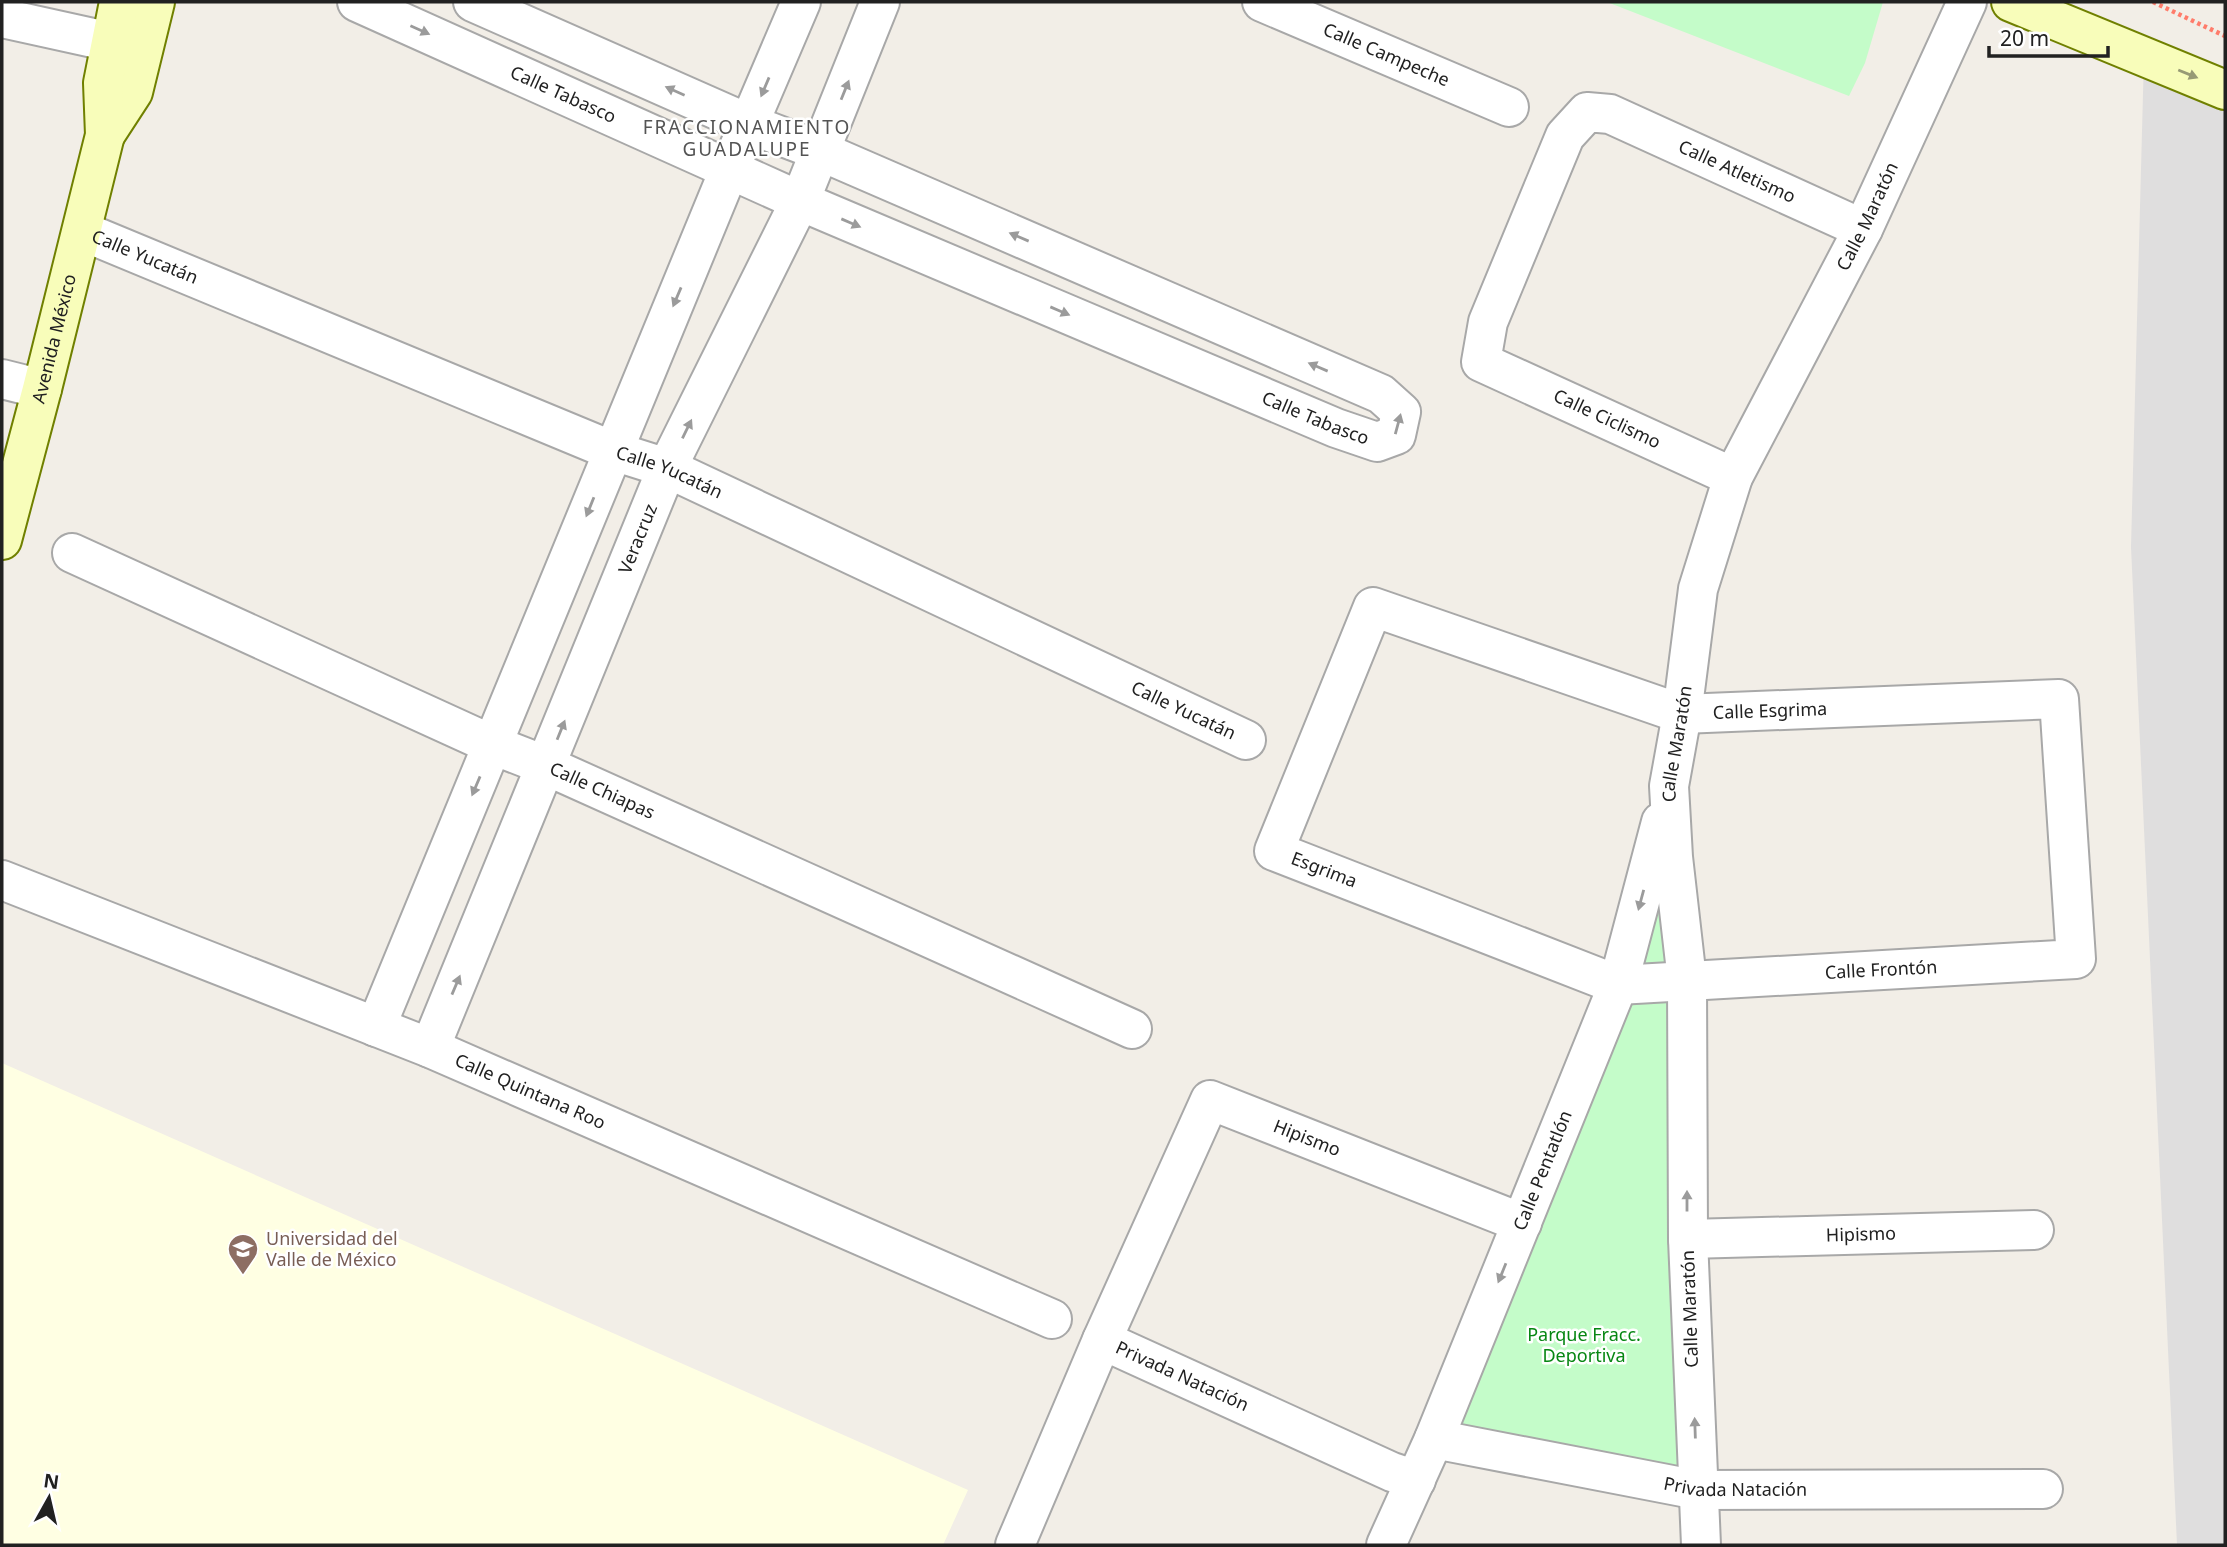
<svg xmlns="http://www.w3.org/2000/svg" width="2227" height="1547" font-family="'Noto Sans',sans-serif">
  <rect width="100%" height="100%" fill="#f2eee7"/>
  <polygon fill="#dfdede" points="2144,56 2225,90 2225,1545 2177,1545 2131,547"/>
  <polygon fill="#ffffe3" points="2,1063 968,1490 943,1545 2,1545"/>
  <g fill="#c4fcc9">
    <polygon points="1607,2 1883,2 1865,63 1849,96"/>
    <polygon points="1673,857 1696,1476 1438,1427"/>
  </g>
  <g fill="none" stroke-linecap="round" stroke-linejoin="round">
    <g stroke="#a8a8a8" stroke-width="42">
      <g id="street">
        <path id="s1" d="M 357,2 L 800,201 L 1336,428 L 1377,442 L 1396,435 L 1401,412 L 1381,394 L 820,151 L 749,124 L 473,2"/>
        <path id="s2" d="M 1262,2 L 1509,107"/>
        <polyline points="2,18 143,49"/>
        <path id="s3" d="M 82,231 L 613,451 L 667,468 L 1246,740"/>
        <polyline points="2,379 42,389"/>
        <path id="s4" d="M 1733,477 L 1481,362 L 1488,322 L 1565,136 L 1587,112 L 1610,114 L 1863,229"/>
        <path id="s5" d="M 72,553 L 493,745 L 547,766 L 1132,1029"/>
        <polygon points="1373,607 1682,714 2059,699 2076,959 1618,985 1274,851"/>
        <path id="s6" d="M 2,880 L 430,1048 L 1052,1319"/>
        <polyline points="376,1027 730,168 801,2"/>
        <path id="s7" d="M 430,1048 L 667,468 L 800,201 L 880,2"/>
        <path id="s8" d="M 1688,1239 L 2034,1230"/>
        <path id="s9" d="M 1102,1340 L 1392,1472 L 1416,1480"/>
        <path id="s10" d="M 1434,1439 L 1698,1490 L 2043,1489"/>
        <path id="s11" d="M 1015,1545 L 1102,1340 L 1210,1100 L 1522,1223"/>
        <path id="s12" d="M 1386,1545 L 1434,1439 L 1618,985 L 1661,822"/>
        <path id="s13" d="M 1701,1545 L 1688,1239 L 1687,980 L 1673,857 L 1669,786 L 1682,714 L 1698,589 L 1733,477 L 1863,229 L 1967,2"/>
      </g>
    </g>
    <g stroke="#708000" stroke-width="42">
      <g id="secondary">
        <polyline points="2011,2 2225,90"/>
        <polyline points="105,135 133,92 155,2"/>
        <path id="s14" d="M 2,540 L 42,389 L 105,135 L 103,83 L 119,2"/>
      </g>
    </g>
    <polyline stroke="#ff7c6b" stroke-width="4.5" stroke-dasharray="3.5 3.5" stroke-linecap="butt" points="2153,2 2225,36"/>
    <use href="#street" stroke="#fff" stroke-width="38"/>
    <use href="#secondary" stroke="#f8fdba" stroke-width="38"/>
  </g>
  <defs><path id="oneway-solid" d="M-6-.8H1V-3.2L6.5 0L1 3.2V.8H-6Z" transform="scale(1.75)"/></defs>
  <g fill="#9b9b9b">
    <use href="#oneway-solid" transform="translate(420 30) rotate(24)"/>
    <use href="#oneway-solid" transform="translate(765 87) rotate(113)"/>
    <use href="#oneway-solid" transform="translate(845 90) rotate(-68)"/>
    <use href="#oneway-solid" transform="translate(675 91) rotate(-156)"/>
    <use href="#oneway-solid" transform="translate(851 223) rotate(23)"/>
    <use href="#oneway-solid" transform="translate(1019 237) rotate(-157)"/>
    <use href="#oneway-solid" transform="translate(677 297) rotate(113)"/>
    <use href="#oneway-solid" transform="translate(1060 311) rotate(23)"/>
    <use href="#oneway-solid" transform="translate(1318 367) rotate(-157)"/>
    <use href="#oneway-solid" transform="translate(1398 424) rotate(-75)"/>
    <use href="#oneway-solid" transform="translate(687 429) rotate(-64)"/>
    <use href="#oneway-solid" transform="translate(590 507) rotate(112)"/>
    <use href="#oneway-solid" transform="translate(561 730) rotate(-68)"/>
    <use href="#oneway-solid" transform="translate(476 786) rotate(113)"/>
    <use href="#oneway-solid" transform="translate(1641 900) rotate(105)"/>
    <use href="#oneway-solid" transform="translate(456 985) rotate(-67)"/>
    <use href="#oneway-solid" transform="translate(1687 1201) rotate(-90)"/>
    <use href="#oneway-solid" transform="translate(1502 1273) rotate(112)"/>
    <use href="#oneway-solid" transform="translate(1695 1428) rotate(-92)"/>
  </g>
  <use fill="#979a75" href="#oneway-solid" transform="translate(2188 74) rotate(22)"/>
  <defs>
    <g id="university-pin" transform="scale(1.575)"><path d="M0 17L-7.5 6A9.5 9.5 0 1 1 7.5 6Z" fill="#8d6e63" stroke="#fff"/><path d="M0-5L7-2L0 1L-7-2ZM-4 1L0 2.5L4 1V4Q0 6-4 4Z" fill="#fff"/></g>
  </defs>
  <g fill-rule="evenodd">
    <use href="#university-pin" x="243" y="1249"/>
  </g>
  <g text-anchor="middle" stroke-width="5" stroke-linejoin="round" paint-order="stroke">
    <g font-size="18" fill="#212121" stroke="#fff">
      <text dy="6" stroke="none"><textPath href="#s2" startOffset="135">Calle Campeche</textPath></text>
      <text dy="6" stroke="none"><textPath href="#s1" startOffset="226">Calle Tabasco</textPath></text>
      <text dy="6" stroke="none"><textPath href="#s4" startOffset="714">Calle Atletismo</textPath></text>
      <text dy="6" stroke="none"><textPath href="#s13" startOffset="1370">Calle Maratón</textPath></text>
      <text dy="6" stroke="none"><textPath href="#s3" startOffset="68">Calle Yucatán</textPath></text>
      <text dy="6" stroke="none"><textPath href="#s14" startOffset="208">Avenida México</textPath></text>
      <text dy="6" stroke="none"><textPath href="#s1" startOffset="1045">Calle Tabasco</textPath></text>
      <text transform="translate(1607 419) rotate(25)" y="6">Calle Ciclismo</text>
      <text dy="6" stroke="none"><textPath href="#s3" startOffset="635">Calle Yucatán</textPath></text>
      <text dy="6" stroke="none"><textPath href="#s7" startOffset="550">Veracruz</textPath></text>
      <text dy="6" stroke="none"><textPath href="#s3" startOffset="1202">Calle Yucatán</textPath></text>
      <text transform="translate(1770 711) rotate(-2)" y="6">Calle Esgrima</text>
      <text dy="6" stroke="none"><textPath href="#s13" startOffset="803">Calle Maratón</textPath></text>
      <text dy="6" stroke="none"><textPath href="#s5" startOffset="581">Calle Chiapas</textPath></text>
      <text transform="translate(1324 870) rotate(21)" y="6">Esgrima</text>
      <text transform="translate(1881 970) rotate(-3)" y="6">Calle Frontón</text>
      <text dy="6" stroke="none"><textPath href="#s6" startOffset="569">Calle Quintana Roo</textPath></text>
      <text dy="6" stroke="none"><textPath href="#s11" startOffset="590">Hipismo</textPath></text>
      <text dy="6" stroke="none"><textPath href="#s12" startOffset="406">Calle Pentatlón</textPath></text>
      <text dy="6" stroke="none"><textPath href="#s8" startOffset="173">Hipismo</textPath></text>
      <text transform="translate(1690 1309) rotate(-92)" y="6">Calle Maratón</text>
      <text dy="6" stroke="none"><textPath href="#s9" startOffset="88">Privada Natación</textPath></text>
      <text dy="6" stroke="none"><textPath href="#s10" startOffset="306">Privada Natación</textPath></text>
    </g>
    <g font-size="18" fill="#785e54" stroke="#fff" text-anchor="start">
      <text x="266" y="1245">Universidad del<tspan x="266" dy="21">Valle de México</tspan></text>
    </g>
    <g font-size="18" fill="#078713" stroke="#fff">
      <text x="1584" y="1341">Parque Fracc.<tspan x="1584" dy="21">Deportiva</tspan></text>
    </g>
    <g font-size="19" letter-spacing="2" fill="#545454" stroke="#fff">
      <text x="747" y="134">FRACCIONAMIENTO<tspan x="747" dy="22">GUADALUPE</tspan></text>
    </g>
  </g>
  <rect width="2227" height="1547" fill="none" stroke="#212121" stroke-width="7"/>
  <g transform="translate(49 1498) rotate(8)" stroke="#ffffff" stroke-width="5" paint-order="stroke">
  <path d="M0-5L12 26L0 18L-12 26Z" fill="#212121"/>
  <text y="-10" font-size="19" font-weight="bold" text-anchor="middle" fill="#212121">N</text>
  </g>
  <path d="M1989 46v10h119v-10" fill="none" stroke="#212121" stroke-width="3.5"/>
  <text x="2000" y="46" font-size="21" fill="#212121" stroke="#ffffff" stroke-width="5" paint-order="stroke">20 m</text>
</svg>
